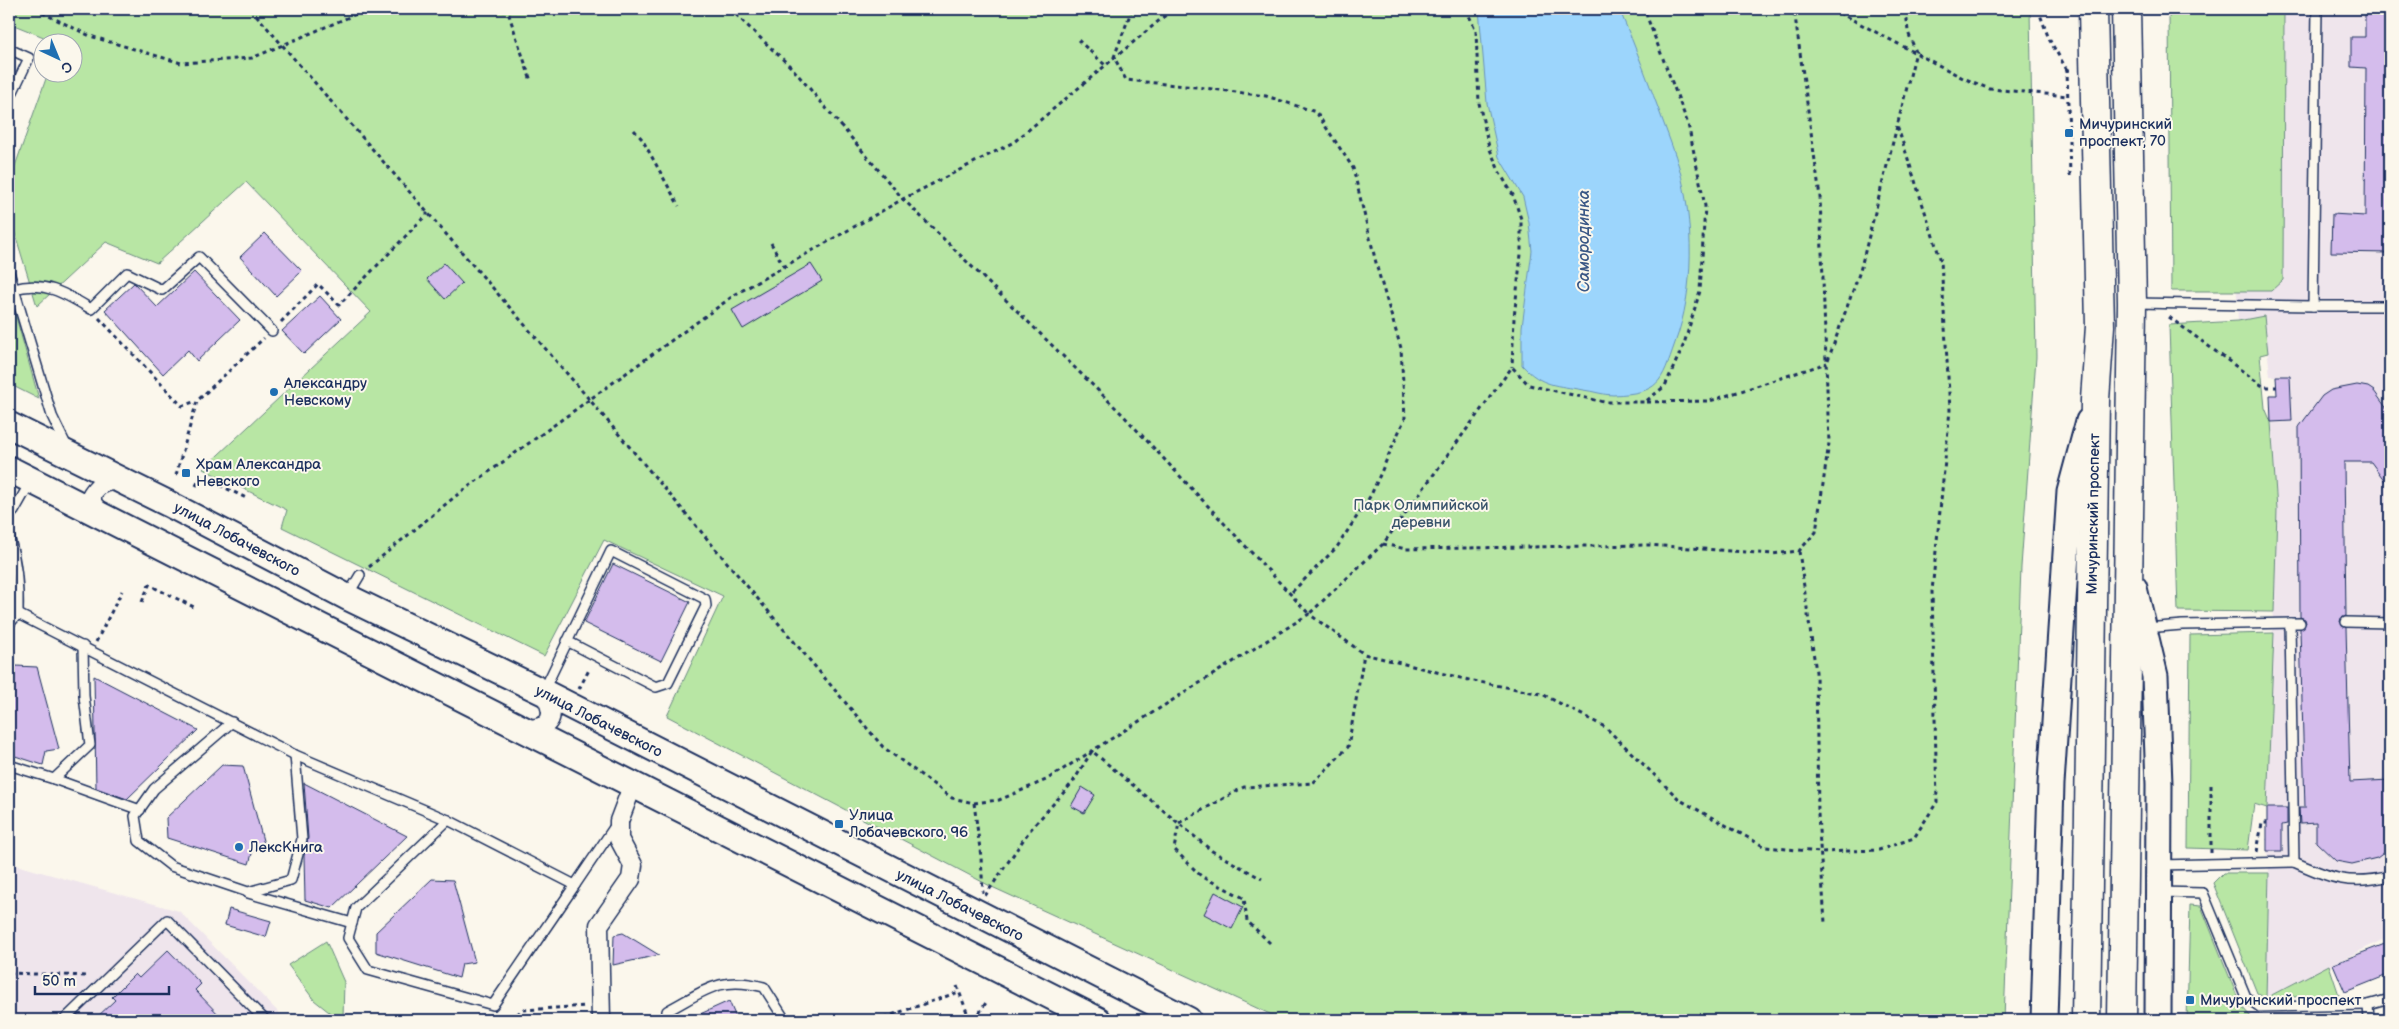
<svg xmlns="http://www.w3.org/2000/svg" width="2399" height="1029" font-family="'Balsamiq Sans',sans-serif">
  <rect width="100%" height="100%" fill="#fbf7ec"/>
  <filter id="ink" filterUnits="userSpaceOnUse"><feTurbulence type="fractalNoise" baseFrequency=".02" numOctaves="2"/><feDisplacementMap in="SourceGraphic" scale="10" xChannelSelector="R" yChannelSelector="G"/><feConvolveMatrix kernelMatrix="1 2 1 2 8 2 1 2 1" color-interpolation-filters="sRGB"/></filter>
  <g filter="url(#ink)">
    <g fill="#efe5ec">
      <polygon points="2224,9 2390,9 2390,936 2265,998 2269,873 2267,851 2267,808 2277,509 2270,395 2277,395 2276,376 2270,376 2264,316 2238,321"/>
      <polygon points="9,863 179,911 286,1020 9,1020"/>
    </g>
    <g fill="#b8e6a4" stroke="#6a8a81">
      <polygon points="9,9 2030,9 2036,357 2021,567 2004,1020 1283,1020 992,887 667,716 723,596 604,540 544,656 282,527 287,510 203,469 371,312 246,182 157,263 106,242 37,306 9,214 9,183 48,73 72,72 72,42 56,42 9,23"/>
      <polygon points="2169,9 2284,9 2283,280 2271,291 2171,291"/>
      <polygon points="9,292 39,399 9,384"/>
      <polygon points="2264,316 2268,353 2260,355 2265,408 2271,422 2277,509 2274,612 2178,611 2169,325 2238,321"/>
      <polygon points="2274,633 2267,808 2254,804 2248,850 2188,848 2190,635"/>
      <polygon points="2223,873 2269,873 2266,998 2329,965 2339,995 2265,998 2257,993 2213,883"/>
      <polygon points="2190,905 2201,906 2241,1006 2252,1018 2270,1020 2187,1020"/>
      <polygon points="326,941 344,982 343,1018 339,1020 314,1000 288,965"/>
    </g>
    <path fill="#9cd5fc" stroke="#6893bd" d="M 1479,9 L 1619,9 L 1620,11 C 1636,48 1650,86 1664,124 C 1669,138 1675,153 1679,167 C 1694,223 1695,289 1675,343 C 1661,383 1660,393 1613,395 C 1603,395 1593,391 1583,390 C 1557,385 1542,387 1522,365 L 1522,327 L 1532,251 L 1529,223 L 1523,197 L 1499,157 L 1487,103 Z"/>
    <g fill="#d4bcec" stroke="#1b2f5e">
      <polygon points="2365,9 2390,9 2390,253 2331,252 2332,214 2365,216 2366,68 2351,67 2351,37 2365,37"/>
      <polygon points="265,233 302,271 276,296 240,257"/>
      <polygon points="444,263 462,283 445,299 427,279"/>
      <polygon points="811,264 822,281 743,329 732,310"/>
      <polygon points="194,272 240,320 197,361 188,350 163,374 105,310 134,283 157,307"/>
      <polygon points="320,296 341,319 304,354 282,331"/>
      <polygon points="2276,376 2290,376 2292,421 2271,422 2270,395 2277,395"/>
      <polygon points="2357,385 2368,387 2374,391 2390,413 2390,488 2371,462 2344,462 2346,616 2341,618 2340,622 2346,628 2350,782 2390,780 2390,842 2385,852 2377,858 2352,864 2336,861 2316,842 2316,823 2300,824 2299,808 2305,808 2300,629 2306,623 2305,619 2300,617 2299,427 2322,396 2331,390"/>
      <polygon points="613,564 690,602 661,661 584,623"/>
      <polygon points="16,666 37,667 59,749 46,751 43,765 9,754 9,673"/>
      <polygon points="94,676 198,730 127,799 96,788"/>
      <polygon points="222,765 243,766 265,848 253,850 249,864 167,838 166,818"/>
      <polygon points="304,783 407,836 332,908 305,900 304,856 308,838"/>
      <polygon points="1082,787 1095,795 1084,813 1071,806"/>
      <polygon points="2267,808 2287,808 2287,824 2282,825 2282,851 2267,851"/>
      <polygon points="432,879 453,880 475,962 462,964 459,978 376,952 376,932"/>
      <polygon points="1215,892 1243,907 1232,929 1204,914"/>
      <polygon points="229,909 271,921 266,937 225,925"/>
      <polygon points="623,933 659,955 613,965 614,935"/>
      <polygon points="2390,942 2390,974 2345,992 2333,964"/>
      <polygon points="168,950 201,984 195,990 224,1020 94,1020 115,1000 112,997 135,974 139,978"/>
      <polygon points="729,1001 737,1020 687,1020"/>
    </g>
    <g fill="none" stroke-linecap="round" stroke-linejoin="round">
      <g stroke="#1b2f5e" stroke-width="12">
        <g id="service">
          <polyline points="2317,9 2313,306 2390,306"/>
          <polyline points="9,49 29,58 9,100"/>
          <polyline points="9,272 52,416 67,447"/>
          <path d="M 14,289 C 44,280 66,294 91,309 L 127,273 L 162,290 L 199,257 L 272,331"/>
          <polyline points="2135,303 2313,306"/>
          <polyline points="9,516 14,511 31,481"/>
          <path d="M 9,536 C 17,563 19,587 18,614"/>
          <polyline points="348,595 360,575"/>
          <polyline points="2346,622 2390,623"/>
          <polyline points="9,624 18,614 295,755 448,820 575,885 617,823"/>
          <polyline points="2146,628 2182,625 2300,623"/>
          <polyline points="544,690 611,551 705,599 706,606 668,683 656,687 567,641"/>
          <polyline points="232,722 154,789 135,816 139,841 171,866 248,892 291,880 302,839 295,755"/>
          <polyline points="9,765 54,779 90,745 84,696 83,646"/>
          <polyline points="54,779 140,810"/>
          <polyline points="448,820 356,908 348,938 368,970 493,1005 575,885"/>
          <path d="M 2294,862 C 2331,878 2349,886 2390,876"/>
          <polyline points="2159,865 2294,862 2290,623"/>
          <polyline points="2159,892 2203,893 2246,997 2260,1007 2368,1005 2390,999"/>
          <polyline points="248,893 352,923"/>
          <polyline points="2368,1005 2369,1020"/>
          <polyline points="64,1020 167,920 265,1020"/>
          <path d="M 666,1020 L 667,1011 C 705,991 719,975 764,987 L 785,1020"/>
        </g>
      </g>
      <g stroke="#1b2f5e" stroke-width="21">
        <g id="minor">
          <path d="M 103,516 L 92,503 L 92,494 C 100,482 107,480 122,482"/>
          <path d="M 525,729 C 553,729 557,715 543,692"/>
          <polyline points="601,1020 599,925 631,879 633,865 619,839 619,821 633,784"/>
        </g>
      </g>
      <g stroke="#1b2f5e" stroke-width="29">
        <g id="secondary">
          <polyline points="9,425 169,504 347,597 543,692 1188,1020"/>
          <polyline points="9,469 1098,1020"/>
          <polyline points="2134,588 2155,676 2159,784 2158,1020"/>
          <polyline points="2044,1020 2051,784 2070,492 2089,421"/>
        </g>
      </g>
      <g stroke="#1b2f5e" stroke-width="31">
        <g id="primary">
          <polyline points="2086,1020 2095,400 2100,326 2093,9"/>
          <polyline points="2122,1020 2132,303 2126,9"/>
        </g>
      </g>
      <g stroke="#1b2f5e" stroke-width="3" stroke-dasharray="4 4" stroke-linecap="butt">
        <polyline points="35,9 90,36 181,63 252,58 368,9"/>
        <polyline points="251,9 589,399 883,747 952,798 974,803 999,800 1046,780 1309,614 1364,654 1469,680 1542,694 1605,727 1680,800 1765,847 1820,852 1879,850 1914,838 1937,802 1932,591 1950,410 1941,261 1897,125"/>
        <polyline points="502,9 509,15 531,81"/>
        <polyline points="730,9 793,69 903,199 1121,413 1309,614 1383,544 1512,367 1529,385 1604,402 1645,402 1665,386 1684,344 1700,291 1705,206 1688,124 1644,9"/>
        <polyline points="1132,9 1114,57 1126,80 1205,88 1266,96 1316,112 1353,168 1378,271 1401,348 1405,418 1371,495 1337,547 1290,594"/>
        <polyline points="1466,9 1476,31 1479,103 1489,147 1500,173 1513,195 1521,219 1521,254 1514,318 1512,367"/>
        <polyline points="1832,9 1963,78 1990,89 2068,96"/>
        <polyline points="2038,9 2049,39 2067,70"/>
        <polyline points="1078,40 1105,65"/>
        <polyline points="634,130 642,139 679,206"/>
        <polyline points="2070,176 2067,70 2072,70"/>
        <polyline points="771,243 784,267"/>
        <polyline points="2169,317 2264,387 2277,387"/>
        <polyline points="99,318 182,406 196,401"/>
        <polyline points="281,322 318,284 339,305 428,213"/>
        <polyline points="1828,360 1860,271 1916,52 1908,32 1906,9"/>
        <polyline points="1647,402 1710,401 1827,363"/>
        <polyline points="176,475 197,401 264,338"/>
        <polyline points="196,486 201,476 246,498"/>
        <polyline points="1383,544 1406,549 1649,545 1772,554 1799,551 1816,532 1829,443 1820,197 1794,9"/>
        <polyline points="1799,551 1816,672 1818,814 1825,923"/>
        <polyline points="369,567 457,495 736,294 903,199 1014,142 1173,9"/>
        <polyline points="142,602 149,585 194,607"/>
        <polyline points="96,642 122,591"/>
        <polyline points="579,689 590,668"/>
        <polyline points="974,803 981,857 983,893"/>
        <polyline points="2257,852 2262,823 2267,823"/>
        <polyline points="2211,853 2211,783"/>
        <polyline points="985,896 1030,830 1073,782 1092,751 1212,851 1262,879"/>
        <polyline points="1270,943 1247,921 1244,898 1201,876 1174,849 1179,823 1244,787 1313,783 1348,747 1364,654"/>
        <polyline points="9,973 88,976"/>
        <polyline points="957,986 970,1020"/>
        <polyline points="511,1020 522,1010 586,1006"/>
        <polyline points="877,1020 959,992"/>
        <polyline points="975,1020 987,1001"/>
      </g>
      <use href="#service" stroke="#fbf7ec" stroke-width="9"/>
      <use href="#minor" stroke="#fbf7ec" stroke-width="18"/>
      <use href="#secondary" stroke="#fbf7ec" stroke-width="25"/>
      <use href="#primary" stroke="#fbf7ec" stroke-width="28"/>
    </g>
  </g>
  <g fill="#1f6fb2" stroke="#fbf7ec" stroke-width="2">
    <rect x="2064" y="128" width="10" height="10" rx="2.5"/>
    <circle cx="274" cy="392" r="5"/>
    <rect x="181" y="468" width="10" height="10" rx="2.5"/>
    <rect x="834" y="819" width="10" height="10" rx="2.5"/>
    <circle cx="239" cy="847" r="5"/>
    <rect x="2185" y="995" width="10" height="10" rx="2.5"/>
  </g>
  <g text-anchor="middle" stroke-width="4" stroke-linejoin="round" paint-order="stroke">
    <g font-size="15" fill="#1b2f5e" stroke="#fbf7ec" text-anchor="start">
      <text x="2079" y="129">Мичуринский<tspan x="2079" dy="17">проспект, 70</tspan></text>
      <text x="284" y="388">Александру<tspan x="284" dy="17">Невскому</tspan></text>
      <text x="196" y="469">Храм Александра<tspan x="196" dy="17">Невского</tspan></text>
      <text x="849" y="820">Улица<tspan x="849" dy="17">Лобачевского, 96</tspan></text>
      <text x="249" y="852">ЛексКнига</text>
      <text x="2200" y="1005">Мичуринский проспект</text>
    </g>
    <g font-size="15" fill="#3a546c" stroke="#fbf7ec">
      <text x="1421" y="510">Парк Олимпийской<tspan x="1421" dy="17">деревни</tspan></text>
    </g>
    <g font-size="15" fill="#1b2f5e" stroke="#fbf7ec">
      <text transform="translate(2093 514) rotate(-89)" y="5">Мичуринский проспект</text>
      <text transform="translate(237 539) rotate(28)" y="5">улица Лобачевского</text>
      <text transform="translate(599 721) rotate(27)" y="5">улица Лобачевского</text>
      <text transform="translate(960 905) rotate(27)" y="5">улица Лобачевского</text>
    </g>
    <g font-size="16" font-style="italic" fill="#3b5886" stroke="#fbf7ec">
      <text transform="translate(1583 241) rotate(-90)" y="6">Самородинка</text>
    </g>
  </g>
  <rect width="2399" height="1029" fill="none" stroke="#fbf7ec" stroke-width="30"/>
  <rect x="15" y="15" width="2369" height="999" fill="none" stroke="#1b2f5e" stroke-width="2" filter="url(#ink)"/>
  <g transform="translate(58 58) rotate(136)"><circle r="24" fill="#fbf7ec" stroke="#a1a7b3"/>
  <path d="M0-4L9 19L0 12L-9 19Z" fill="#1f6fb2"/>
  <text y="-8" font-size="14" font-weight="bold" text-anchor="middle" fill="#1b2f5e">С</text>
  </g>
  <path d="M35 986v8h134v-8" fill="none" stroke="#1b2f5e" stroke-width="2.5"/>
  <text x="42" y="986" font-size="15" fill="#1b2f5e" stroke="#fbf7ec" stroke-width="4" paint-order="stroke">50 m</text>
</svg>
